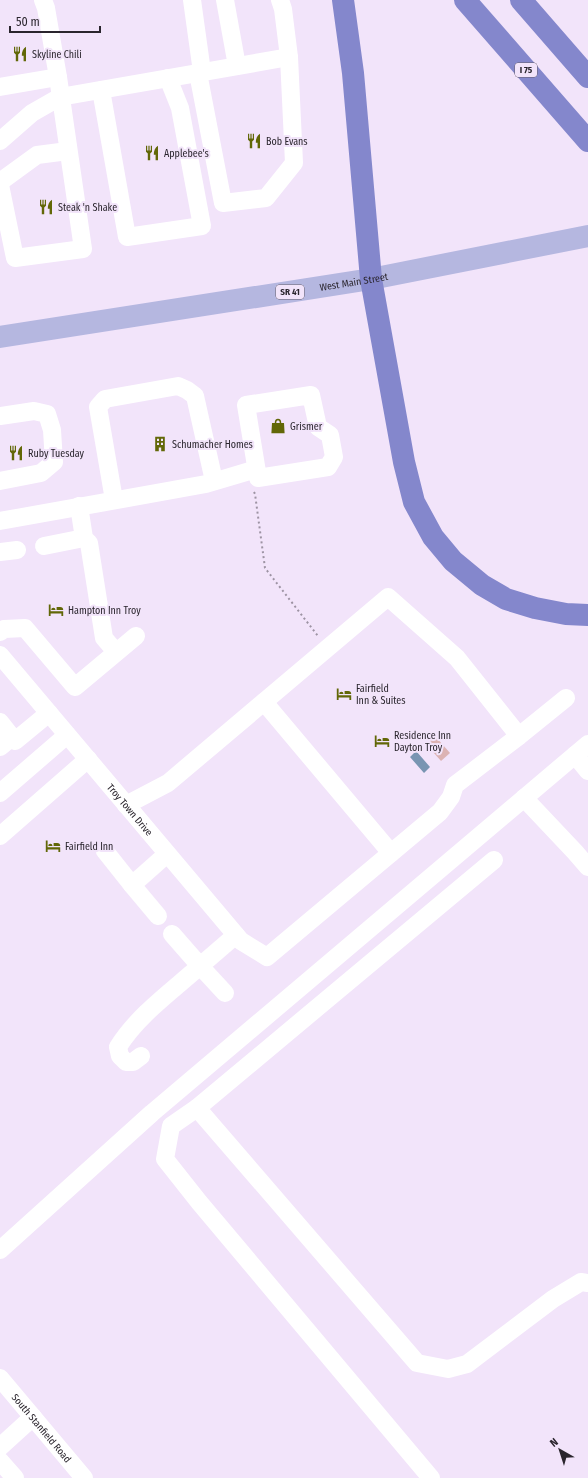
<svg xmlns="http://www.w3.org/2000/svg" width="588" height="1478" font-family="'Fira Sans Condensed',sans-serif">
  <rect width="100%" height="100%" fill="#f2e4fa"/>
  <polygon fill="#dcb3b3" points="435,736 450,753 441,761 426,744"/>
  <polygon fill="#7995b2" points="417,750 417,752 430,767 424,773 410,757"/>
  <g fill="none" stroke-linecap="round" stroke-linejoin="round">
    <polyline stroke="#9d93a3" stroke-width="2" stroke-dasharray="2 3" stroke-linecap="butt" points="254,492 255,494 265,568 318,636"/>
    <g stroke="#fff" stroke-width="18">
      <polyline points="192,0 202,72"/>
      <polyline points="225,0 237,66"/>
      <polyline points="198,73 223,203 266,198 294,163 289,57 283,9 280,0"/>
      <polyline points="0,87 58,77"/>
      <polyline points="101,90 127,237 202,226 180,108 168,78"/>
      <polyline points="0,141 32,113 60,97 289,57"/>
      <polyline points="0,182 37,155 68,151"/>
      <polyline points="0,185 15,258 83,249 58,77 46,8 43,0"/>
      <polygon points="311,395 318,427 330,435 334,457 328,467 258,478 246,405"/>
      <polyline points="0,416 34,411 47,414 52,430 54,462 41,473 0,481"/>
      <polyline points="114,500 98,407 105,399 178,386 187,390 195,396 214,481"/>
      <polyline points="79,506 84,538 89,543 104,638 116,652"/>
      <polyline points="0,521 206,484 256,469"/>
      <polyline points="44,546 84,538"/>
      <polyline points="0,552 17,550"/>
      <polyline points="0,632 4,629 25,628 75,687 136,636"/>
      <path id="s1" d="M 0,655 L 241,941 L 267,957 L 440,812 L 451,797 L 455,785 L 519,736 L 566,698"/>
      <polyline points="264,702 391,853"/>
      <polyline points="0,722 15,741 49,713"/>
      <polyline points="0,747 12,737"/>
      <polyline points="575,755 588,771"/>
      <polyline points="0,793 67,735"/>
      <polyline points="524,798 575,852 588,867"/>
      <polyline points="126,805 168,783 388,597 457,658 519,736"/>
      <polyline points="0,836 88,759"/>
      <polyline points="105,851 132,885 167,854"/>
      <polyline points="494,860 197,1108 417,1363 448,1369 467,1364 553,1299 581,1282 588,1283"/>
      <polyline points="132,885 158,916"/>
      <polyline points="172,934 200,966 236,935"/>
      <path d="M 141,1056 L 133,1062 L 126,1062 L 120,1056 L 118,1047 C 138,1015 172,991 200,966 L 225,993"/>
      <polyline points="197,1108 171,1126 165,1159 199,1202 431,1478"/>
      <polyline points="0,1250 152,1113 588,744"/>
      <path id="s2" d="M 0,1378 L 84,1478"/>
      <polyline points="0,1447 33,1417"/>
      <polyline points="0,1461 15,1478"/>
    </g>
    <path stroke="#b5b7e0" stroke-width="22" id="s3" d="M 0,337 L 371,279 L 588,236"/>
    <g stroke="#8487cc" stroke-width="22">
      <polyline points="343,0 353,73 371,279 404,462 414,502 433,537 453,561 482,585 506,599 535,608 566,614 588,615"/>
      <polyline points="465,0 588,141"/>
      <polyline points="521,0 588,77"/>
    </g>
  </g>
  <defs>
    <g id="restaurant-bare" transform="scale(1.2)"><path d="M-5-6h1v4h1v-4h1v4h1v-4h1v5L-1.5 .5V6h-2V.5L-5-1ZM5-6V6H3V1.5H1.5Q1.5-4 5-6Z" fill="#626707" stroke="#f2e4fa" stroke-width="2.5" paint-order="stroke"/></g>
    <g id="shop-bare" transform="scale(1.2)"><path d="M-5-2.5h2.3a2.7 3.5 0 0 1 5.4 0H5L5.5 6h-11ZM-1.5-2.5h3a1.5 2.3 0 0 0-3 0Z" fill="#626707" stroke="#f2e4fa" stroke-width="2.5" paint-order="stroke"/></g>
    <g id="building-bare" transform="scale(1.2)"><path d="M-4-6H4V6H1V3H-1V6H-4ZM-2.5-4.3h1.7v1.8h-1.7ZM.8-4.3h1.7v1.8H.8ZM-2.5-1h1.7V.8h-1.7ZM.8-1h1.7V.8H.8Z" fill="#626707" stroke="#f2e4fa" stroke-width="2.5" paint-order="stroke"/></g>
    <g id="hotel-bare" transform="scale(1.2)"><path d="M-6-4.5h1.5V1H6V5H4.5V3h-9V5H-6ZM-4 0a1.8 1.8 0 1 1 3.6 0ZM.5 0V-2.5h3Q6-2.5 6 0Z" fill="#626707" stroke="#f2e4fa" stroke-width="2.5" paint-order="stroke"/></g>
  </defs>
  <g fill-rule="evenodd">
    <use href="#restaurant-bare" x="20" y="54"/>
    <use href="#restaurant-bare" x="254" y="141"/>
    <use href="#restaurant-bare" x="152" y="153"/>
    <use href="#restaurant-bare" x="46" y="207"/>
    <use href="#shop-bare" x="278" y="426"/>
    <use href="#building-bare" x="160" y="444"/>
    <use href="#restaurant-bare" x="16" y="453"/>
    <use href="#hotel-bare" x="56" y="610"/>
    <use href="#hotel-bare" x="344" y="694"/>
    <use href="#hotel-bare" x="382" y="741"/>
    <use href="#hotel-bare" x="53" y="846"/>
  </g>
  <g text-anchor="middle" stroke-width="4" stroke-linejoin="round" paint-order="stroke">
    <g fill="#f2e4fa" stroke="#665e6a" stroke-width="1">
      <rect x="515" y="63" width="22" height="14" rx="3"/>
      <rect x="276" y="285" width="28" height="14" rx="3"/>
    </g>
    <g font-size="9" font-weight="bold" fill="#2a252d">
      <text x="526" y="73">I 75</text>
      <text x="290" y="295">SR 41</text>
    </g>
    <g font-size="10" fill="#2a252d" stroke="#f2e4fa" text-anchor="start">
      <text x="32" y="58">Skyline Chili</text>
      <text x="266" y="145">Bob Evans</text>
      <text x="164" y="157">Applebee's</text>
      <text x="58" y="211">Steak 'n Shake</text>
      <text x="290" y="430">Grismer</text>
      <text x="172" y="448">Schumacher Homes</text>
      <text x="28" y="457">Ruby Tuesday</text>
      <text x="68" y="614">Hampton Inn Troy</text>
      <text x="356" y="692">Fairfield<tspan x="356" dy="12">Inn &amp; Suites</tspan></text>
      <text x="394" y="739">Residence Inn<tspan x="394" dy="12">Dayton Troy</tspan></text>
      <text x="65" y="850">Fairfield Inn</text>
    </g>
    <g font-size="10" fill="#2a252d" stroke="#f2e4fa">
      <text dy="4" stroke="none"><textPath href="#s3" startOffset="358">West Main Street</textPath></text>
      <text dy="4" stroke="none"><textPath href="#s1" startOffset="202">Troy Town Drive</textPath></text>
      <text dy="4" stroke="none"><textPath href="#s2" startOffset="65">South Stanfield Road</textPath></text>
    </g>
  </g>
  <g transform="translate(560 1450) rotate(321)" stroke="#f2e4fa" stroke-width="3" paint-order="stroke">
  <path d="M0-3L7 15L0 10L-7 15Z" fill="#2a252d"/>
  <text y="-6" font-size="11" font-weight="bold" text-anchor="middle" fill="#2a252d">N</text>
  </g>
  <path d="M10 26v6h90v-6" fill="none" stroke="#2a252d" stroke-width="2"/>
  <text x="16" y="26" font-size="12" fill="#2a252d" stroke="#f2e4fa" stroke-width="3" paint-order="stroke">50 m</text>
</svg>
